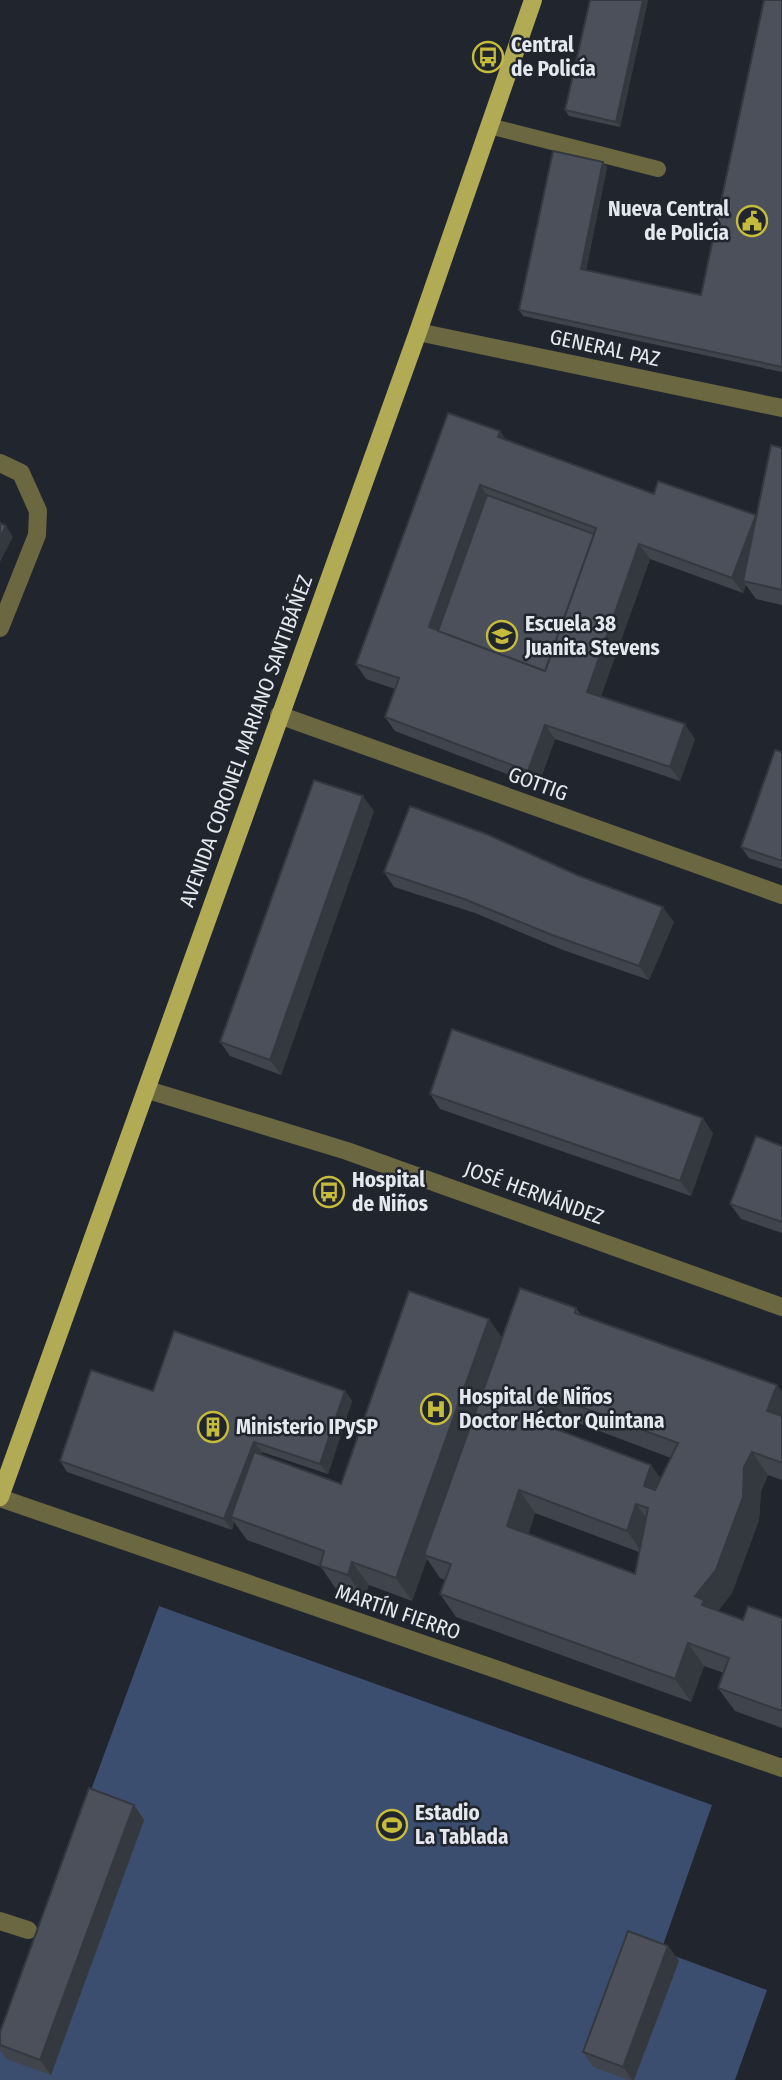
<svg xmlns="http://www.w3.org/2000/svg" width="782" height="2080" font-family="'Fira Sans Condensed',sans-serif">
  <rect width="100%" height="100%" fill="#21252e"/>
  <polygon fill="#3c4e70" points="159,1606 712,1805 661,1951 767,1990 735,2080 0,2080 0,2036"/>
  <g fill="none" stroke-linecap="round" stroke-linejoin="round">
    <polyline stroke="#6b6841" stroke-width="16" points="489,126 658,169"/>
    <g stroke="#6b6841" stroke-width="18">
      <polyline points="418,332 782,408"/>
      <polyline points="0,463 21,473 38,511 37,535 0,628"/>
      <polyline points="279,715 782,895"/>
      <polyline points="148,1090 347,1151 782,1307"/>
      <polyline points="0,1498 782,1768"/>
      <polyline points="0,1921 28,1930"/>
    </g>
    <polyline stroke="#b2ab56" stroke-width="18" points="0,1497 418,332 533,0"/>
  </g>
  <g fill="#40454d" fill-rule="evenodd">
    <polygon points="590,0 648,0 620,127 569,116 565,110"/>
    <polygon points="782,0 782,372 523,316 519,310 607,167 586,270 701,295"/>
    <polygon points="500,431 505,439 654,494 756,515 756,516 782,448 782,605 756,599 746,585 743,593 650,559 601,696 695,739 680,781 555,739 538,786 395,731 385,717 395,689 366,679 356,664"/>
    <polygon points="782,752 782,869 749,858 741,847"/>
    <polygon points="374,811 281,1075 230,1056 220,1042"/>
    <polygon points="384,872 674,922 649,980 563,950 475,913 394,887"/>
    <polygon points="430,1094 713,1133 691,1196 440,1109"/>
    <polygon points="782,1146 782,1233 741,1219 730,1204"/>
    <path d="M 576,1308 L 581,1315 L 777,1385 L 782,1392 L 782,1480 L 768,1475 L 761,1491 L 759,1520 L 732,1593 L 718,1611 L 743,1620 L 782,1618 L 782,1728 L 735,1711 L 718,1688 L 724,1673 L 704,1666 L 691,1702 L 456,1617 L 440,1594 L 445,1580 L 440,1578 L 427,1559 L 412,1601 L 369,1585 L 364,1598 L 336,1589 L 321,1567 L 247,1540 L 234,1522 L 232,1530 L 67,1472 L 60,1461 L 153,1391 L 345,1391 L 352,1401 L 328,1474 L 262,1452 L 261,1455 L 341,1484 L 502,1338 ZM 565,1418 L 671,1458 L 661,1478 L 561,1431 ZM 535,1513 L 639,1552 L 635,1574 L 528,1534 Z"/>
    <polygon points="134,1805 144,1820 51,2075 6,2059 0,2050 0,2032"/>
    <polygon points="668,1946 679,1961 634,2080 628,2080 593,2067 583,2052"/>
  </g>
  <g fill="#34383f">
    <polygon points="643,0 648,0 620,127 616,122"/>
    <polygon points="603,162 607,167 585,274 581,269"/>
    <polygon points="500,431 510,446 498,437"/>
    <polygon points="480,485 490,500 441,639 429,627"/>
    <polygon points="756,515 766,530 743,581 746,585 743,593 732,578"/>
    <polygon points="6,526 13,537 0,562 0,538"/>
    <polygon points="639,544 650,559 597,707 587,692"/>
    <polygon points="685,724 695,739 680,781 670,767"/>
    <polygon points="545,725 555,739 538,786 528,771"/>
    <polygon points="363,796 374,811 281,1075 270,1060"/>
    <polygon points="663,907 674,922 649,980 639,966"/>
    <polygon points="703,1118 713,1133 691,1196 680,1181"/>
    <polygon points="489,1319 505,1342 424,1555 427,1559 412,1601 396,1578"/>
    <polygon points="777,1385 782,1392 782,1432 767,1411"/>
    <polygon points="345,1391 352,1401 328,1474 320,1464"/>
    <polygon points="549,1395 565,1418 556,1446 540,1423"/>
    <polygon points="254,1442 262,1452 236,1519 231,1517 234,1522 232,1530 224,1519"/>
    <polygon points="752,1452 768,1475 761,1491 759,1520 732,1593 715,1615 718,1628 695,1596 744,1467"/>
    <polygon points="651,1465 668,1488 660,1509 644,1486"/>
    <polygon points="519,1490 535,1513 524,1550 507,1526"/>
    <polygon points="636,1504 653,1527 643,1554 627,1531"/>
    <polygon points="352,1562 369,1585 364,1598 348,1575"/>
    <polygon points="688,1643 704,1666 691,1702 675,1679"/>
    <polygon points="134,1805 144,1820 51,2075 40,2060"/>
    <polygon points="668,1946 679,1961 634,2080 632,2080 623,2067"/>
  </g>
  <g fill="#4b505a" stroke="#34383f" stroke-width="2" fill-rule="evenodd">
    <polygon points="590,0 643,0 616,122 565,110"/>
    <polygon points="764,0 782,0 782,367 519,310 553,151 603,162 581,269 701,295"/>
    <path d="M 448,413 L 500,431 L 498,437 L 654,494 L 658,481 L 756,515 L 732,578 L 639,544 L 587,692 L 685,724 L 670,767 L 545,725 L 528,771 L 385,717 L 399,678 L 356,664 ZM 480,485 L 596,528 L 545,671 L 429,627 Z"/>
    <polygon points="771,445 782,448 782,590 743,581"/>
    <polygon points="487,495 594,534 545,671 438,631"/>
    <polygon points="0,523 6,526 0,538"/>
    <polygon points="775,750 782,752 782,861 741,847"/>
    <polygon points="314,780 363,796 270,1060 220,1042"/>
    <polygon points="410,806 489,835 577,875 663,907 639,966 552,935 464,899 384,872"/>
    <polygon points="452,1029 703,1118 680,1181 430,1094"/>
    <polygon points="756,1136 782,1146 782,1222 730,1204"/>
    <path d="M 520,1288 L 576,1308 L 575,1313 L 777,1385 L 767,1411 L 782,1416 L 782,1463 L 752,1452 L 744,1467 L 743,1497 L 716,1570 L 695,1596 L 704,1600 L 702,1605 L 743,1620 L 748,1606 L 782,1618 L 782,1711 L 718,1688 L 729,1658 L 688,1643 L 675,1679 L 440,1594 L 451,1564 L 424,1555 ZM 549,1395 L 678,1443 L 655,1490 L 644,1486 L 651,1465 L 540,1423 ZM 519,1490 L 627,1531 L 636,1504 L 648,1508 L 635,1574 L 507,1526 Z"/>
    <polygon points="409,1291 489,1319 396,1578 352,1562 348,1575 320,1566 324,1551 231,1517 254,1452 341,1484"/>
    <polygon points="174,1331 345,1391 320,1464 254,1442 224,1519 60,1461 91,1370 153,1391"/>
    <polygon points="89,1788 134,1805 40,2060 0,2045 0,2032"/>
    <polygon points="628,1931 668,1946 623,2067 583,2052"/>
  </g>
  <defs>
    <g id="bus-ring" transform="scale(1.575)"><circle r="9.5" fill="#21252e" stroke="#c6bc3c" stroke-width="1.5"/><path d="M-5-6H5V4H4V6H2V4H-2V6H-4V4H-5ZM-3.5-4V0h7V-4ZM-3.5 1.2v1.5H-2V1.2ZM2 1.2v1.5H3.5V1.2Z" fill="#c6bc3c"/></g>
    <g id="civic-ring" transform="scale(1.575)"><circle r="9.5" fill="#21252e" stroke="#c6bc3c" stroke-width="1.5"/><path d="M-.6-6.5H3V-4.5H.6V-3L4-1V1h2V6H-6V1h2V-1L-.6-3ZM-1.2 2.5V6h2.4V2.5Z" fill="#c6bc3c"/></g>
    <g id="school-ring" transform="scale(1.575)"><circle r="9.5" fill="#21252e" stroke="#c6bc3c" stroke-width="1.5"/><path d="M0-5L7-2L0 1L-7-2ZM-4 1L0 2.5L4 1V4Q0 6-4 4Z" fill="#c6bc3c"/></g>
    <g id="hospital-ring" transform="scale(1.575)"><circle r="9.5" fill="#21252e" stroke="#c6bc3c" stroke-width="1.5"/><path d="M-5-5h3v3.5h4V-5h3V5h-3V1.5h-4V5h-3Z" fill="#c6bc3c"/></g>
    <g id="building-ring" transform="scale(1.575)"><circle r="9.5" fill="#21252e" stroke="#c6bc3c" stroke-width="1.5"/><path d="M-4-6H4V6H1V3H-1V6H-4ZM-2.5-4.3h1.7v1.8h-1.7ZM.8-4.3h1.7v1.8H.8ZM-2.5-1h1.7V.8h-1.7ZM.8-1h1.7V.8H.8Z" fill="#c6bc3c"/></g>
    <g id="stadium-ring" transform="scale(1.575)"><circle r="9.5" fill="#21252e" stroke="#c6bc3c" stroke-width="1.5"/><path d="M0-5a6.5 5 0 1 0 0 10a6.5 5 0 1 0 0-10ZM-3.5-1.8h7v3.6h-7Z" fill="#c6bc3c"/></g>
  </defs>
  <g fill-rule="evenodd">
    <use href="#bus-ring" x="488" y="57"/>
    <use href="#civic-ring" x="752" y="221"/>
    <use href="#school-ring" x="502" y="636"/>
    <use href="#bus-ring" x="329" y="1192"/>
    <use href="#hospital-ring" x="436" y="1409"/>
    <use href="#building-ring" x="213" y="1427"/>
    <use href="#stadium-ring" x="392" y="1825"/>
  </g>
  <g text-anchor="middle" stroke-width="5" stroke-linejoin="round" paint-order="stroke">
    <g font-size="21" font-weight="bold" fill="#e5e8ee" stroke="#21252e" text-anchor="start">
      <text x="511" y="52">Central<tspan x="511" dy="24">de Policía</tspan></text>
      <text x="729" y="216" text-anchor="end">Nueva Central<tspan x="729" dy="24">de Policía</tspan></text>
      <text x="525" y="631">Escuela 38<tspan x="525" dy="24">Juanita Stevens</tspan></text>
      <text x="352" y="1187">Hospital<tspan x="352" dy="24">de Niños</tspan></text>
      <text x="459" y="1404">Hospital de Niños<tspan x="459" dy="24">Doctor Héctor Quintana</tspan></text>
      <text x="236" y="1434">Ministerio IPySP</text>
      <text x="415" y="1820">Estadio<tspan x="415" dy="24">La Tablada</tspan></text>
    </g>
    <g font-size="21" fill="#e5e8ee" stroke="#21252e">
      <text transform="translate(605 348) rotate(12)" y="7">GENERAL PAZ</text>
      <text transform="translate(246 741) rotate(-70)" y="7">AVENIDA CORONEL MARIANO SANTIBÁÑEZ</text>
      <text transform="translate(538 784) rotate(20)" y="7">GOTTIG</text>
      <text transform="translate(534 1193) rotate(20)" y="7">JOSÉ HERNÁNDEZ</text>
      <text transform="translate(398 1612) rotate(19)" y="7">MARTÍN FIERRO</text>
    </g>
  </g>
</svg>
